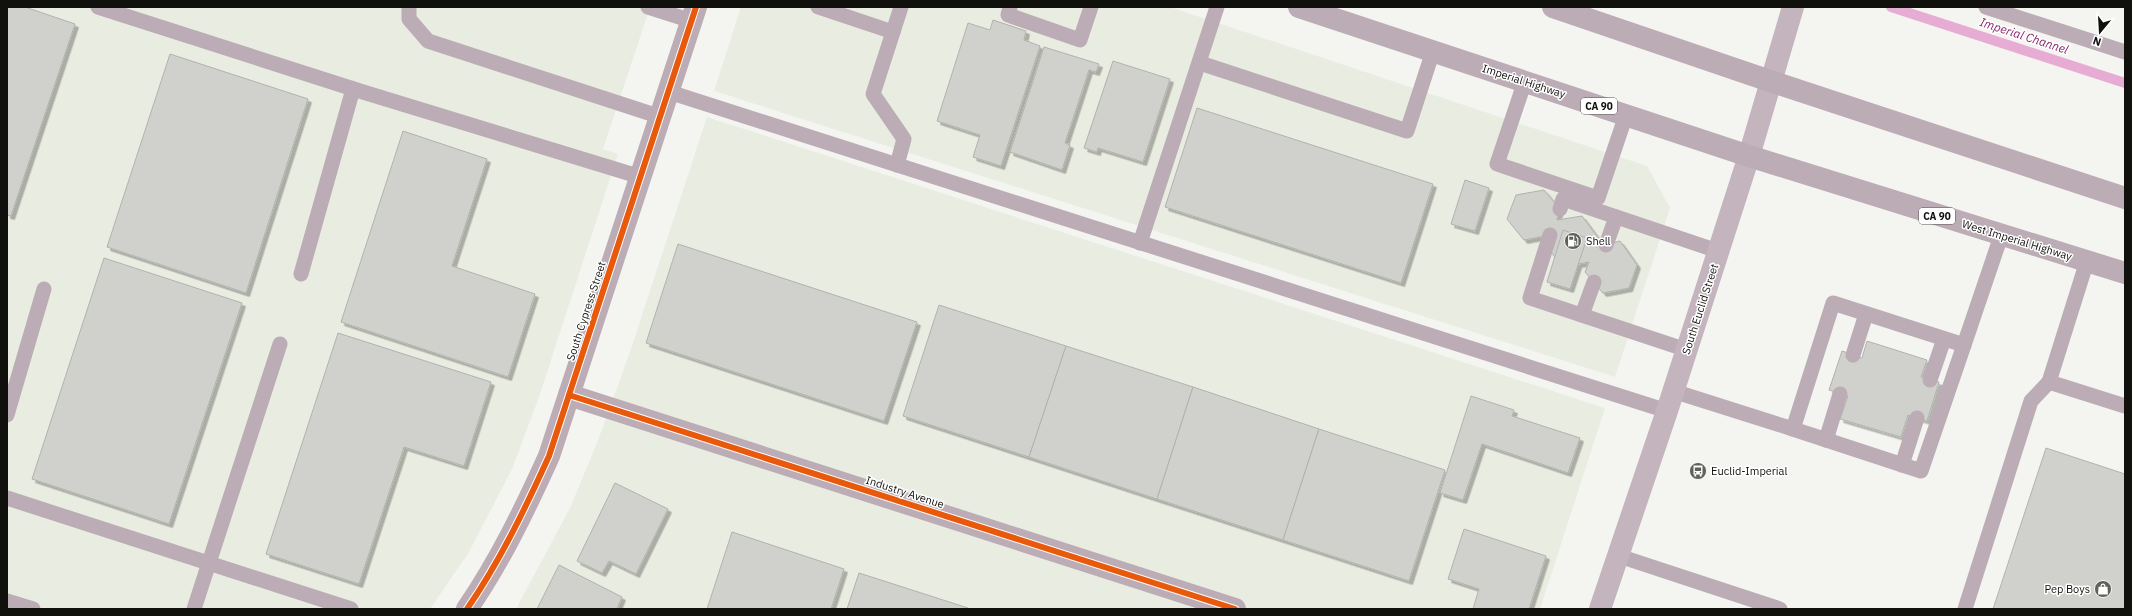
<svg xmlns="http://www.w3.org/2000/svg" width="2132" height="616" font-family="'IBM Plex Sans',sans-serif">
  <defs>
    <filter id="shadow"><feDropShadow dx="3.5" dy="3.5" stdDeviation="0" flood-color="#0004"/></filter>
  </defs>
  <rect width="100%" height="100%" fill="#f4f5f0"/>
  <g fill="#e9ece0">
    <polygon points="7,7 650,7 603,149 618,154 539,397 512,469 469,552 430,609 7,609"/>
    <polygon points="741,7 1170,7 1647,166 1670,208 1615,377 714,91"/>
    <polygon points="707,117 1605,408 1540,609 516,609 570,508 597,443 630,352"/>
  </g>
  <g fill="none" stroke-linecap="round" stroke-linejoin="round">
    <polyline stroke="#e7acd3" stroke-width="10" points="1891,7 2125,83"/>
  </g>
  <g fill="#d0d1cd" stroke="#b1b2ae" filter="url(#shadow)">
    <polygon points="7,7 25,7 75,24 11,216 7,215"/>
    <polygon points="993,20 1026,31 1024,40 1040,46 1001,166 973,157 980,135 937,121 968,23 990,30"/>
    <polygon points="1044,47 1099,64 1096,72 1089,70 1065,143 1070,145 1062,170 1010,152"/>
    <polygon points="170,54 308,99 246,293 107,247"/>
    <polygon points="1113,61 1170,79 1143,162 1098,148 1097,152 1084,148"/>
    <polygon points="1197,108 1433,184 1401,283 1165,207"/>
    <polygon points="403,131 487,159 452,266 535,294 508,377 341,322"/>
    <polygon points="1465,180 1489,188 1475,231 1451,224"/>
    <polygon points="1544,190 1560,209 1557,220 1582,216 1599,239 1596,247 1620,241 1637,265 1629,288 1603,293 1585,272 1589,262 1563,267 1546,246 1550,235 1524,240 1507,219 1516,195"/>
    <polygon points="1563,230 1587,238 1570,289 1547,282"/>
    <polygon points="678,244 917,322 884,421 646,343"/>
    <polygon points="104,258 242,303 169,524 32,479"/>
    <polygon points="939,305 1066,346 1029,457 903,416"/>
    <polygon points="338,333 491,382 464,466 404,447 359,584 266,554"/>
    <polygon points="1867,341 1927,360 1921,377 1939,382 1927,421 1908,415 1901,437 1840,419 1848,396 1829,390 1842,351 1862,358"/>
    <polygon points="1066,346 1193,387 1157,499 1029,457"/>
    <polygon points="1193,387 1319,429 1283,540 1157,499"/>
    <polygon points="1471,396 1514,410 1512,416 1580,438 1568,473 1482,444 1463,500 1440,493"/>
    <polygon points="1319,429 1445,470 1409,581 1283,540"/>
    <polygon points="2046,448 2125,474 2125,609 1993,609"/>
    <polygon points="615,483 668,509 636,574 609,561 602,573 577,561"/>
    <polygon points="1464,529 1546,556 1529,609 1473,609 1479,589 1448,579"/>
    <polygon points="732,532 844,569 831,609 707,609"/>
    <polygon points="559,565 622,597 617,609 537,609"/>
    <polygon points="859,573 968,608 968,609 847,609"/>
  </g>
  <g fill="none" stroke-linecap="round" stroke-linejoin="round">
    <g stroke="#bcacb6" stroke-width="15">
      <polyline points="98,7 363,92 641,177"/>
      <polyline points="409,7 409,19 428,41 661,117"/>
      <polyline points="648,7 692,21"/>
      <polyline points="818,7 893,32 901,7"/>
      <polyline points="1010,7 1008,15 1080,40 1091,7"/>
      <polyline points="1986,7 2125,52"/>
      <polyline points="893,32 873,94 904,139 897,165"/>
      <polyline points="1200,63 1407,131 1433,51"/>
      <polyline points="1525,81 1497,164 1598,198 1626,115"/>
      <polyline points="669,92 1667,411"/>
      <polyline points="1560,209 1563,199 1718,251"/>
      <polyline points="1550,235 1530,298 1687,350"/>
      <polyline points="1140,243 1217,7"/>
      <polyline points="1606,245 1616,217"/>
      <polyline points="2087,261 2049,382 2125,406"/>
      <polyline points="301,274 353,89"/>
      <polyline points="1582,315 1594,282"/>
      <polyline points="1853,355 1866,314"/>
      <polyline points="1930,380 1944,339"/>
      <polyline points="1673,391 1793,429 1833,303 1964,345 2001,236"/>
      <polyline points="7,415 44,289"/>
      <polyline points="1793,429 1921,471 1964,345"/>
      <polyline points="1826,440 1840,394"/>
      <polyline points="1902,465 1917,418"/>
      <polyline points="7,498 351,609"/>
      <polyline points="1619,556 1780,609"/>
      <polyline points="7,601 33,609"/>
      <polyline points="194,609 280,344"/>
      <polyline points="1965,609 2031,401 2049,382"/>
    </g>
    <g stroke="#bcacb6" stroke-width="22">
      <polyline points="569,395 1235,609"/>
      <path d="M 467,609 C 500,561 525,509 549,456 L 696,7"/>
    </g>
    <polyline stroke="#c3b4bd" stroke-width="22" points="1600,609 1667,411 1749,156 1793,7"/>
    <g stroke="#bcacb5" stroke-width="22">
      <polyline points="1299,7 1749,156 2125,273"/>
      <polyline points="1553,7 1770,81 2125,198"/>
    </g>
    <g stroke="#fff" stroke-width="8">
      <g id="cycleway">
        <polyline points="569,395 1235,609"/>
        <path d="M 467,609 C 500,561 525,509 549,456 L 696,7"/>
      </g>
    </g>
    <use href="#cycleway" stroke="#e8590c" stroke-width="6"/>
  </g>
  <defs>
    <g id="fuel-disc" transform="scale(0.9)"><circle r="9.5" fill="#60605c" stroke="#fff"/><path d="M-5.5-6h7V0h2V4h1.3V-2.5L3-4.5l.8-.8L6-3V5H2.5V1h-1V6h-7ZM-4.2-4.7v3.2H.2V-4.7Z" fill="#fff"/></g>
    <g id="bus-disc" transform="scale(0.9)"><circle r="9.5" fill="#60605c" stroke="#fff"/><path d="M-5-6H5V4H4V6H2V4H-2V6H-4V4H-5ZM-3.5-4V0h7V-4ZM-3.5 1.2v1.5H-2V1.2ZM2 1.2v1.5H3.5V1.2Z" fill="#fff"/></g>
    <g id="shop-disc" transform="scale(0.9)"><circle r="9.5" fill="#60605c" stroke="#fff"/><path d="M-5-2.5h2.3a2.7 3.5 0 0 1 5.4 0H5L5.5 6h-11ZM-1.5-2.5h3a1.5 2.3 0 0 0-3 0Z" fill="#fff"/></g>
  </defs>
  <g fill-rule="evenodd">
    <use href="#fuel-disc" x="1573" y="241"/>
    <use href="#bus-disc" x="1698" y="471"/>
    <use href="#shop-disc" x="2103" y="589"/>
  </g>
  <g text-anchor="middle" stroke-width="3" stroke-linejoin="round" paint-order="stroke">
    <g fill="#fff" stroke="#585856" stroke-width="1">
      <rect x="1581" y="98" width="36" height="16" rx="3"/>
      <rect x="1919" y="208" width="36" height="16" rx="3"/>
    </g>
    <g font-size="10" font-weight="bold" fill="#10100d">
      <text x="1599" y="110">CA 90</text>
      <text x="1937" y="220">CA 90</text>
    </g>
    <g font-size="11" fill="#10100d" stroke="#fff">
      <text transform="translate(1524 81) rotate(18)" y="4">Imperial Highway</text>
      <text transform="translate(2017 240) rotate(17)" y="4">West Imperial Highway</text>
      <text transform="translate(1700 309) rotate(-72)" y="4">South Euclid Street</text>
      <text transform="translate(586 311) rotate(-72)" y="4">South Cypress Street</text>
      <text transform="translate(905 492) rotate(18)" y="4">Industry Avenue</text>
    </g>
    <g font-size="11" fill="#10100d" stroke="#fff" text-anchor="start">
      <text x="1586" y="245">Shell</text>
      <text x="1711" y="475">Euclid-Imperial</text>
      <text x="2090" y="593" text-anchor="end">Pep Boys</text>
    </g>
    <g font-size="12" font-style="italic" fill="#892570" stroke="#fff">
      <text transform="translate(2024 36) rotate(18)" y="4">Imperial Channel</text>
    </g>
  </g>
  <rect width="2132" height="616" fill="none" stroke="#10100d" stroke-width="16"/>
  <g transform="translate(2100 32) rotate(198)" stroke="#ffffff" stroke-width="3" paint-order="stroke">
  <path d="M0-3L7 15L0 10L-7 15Z" fill="#10100d"/>
  <text y="-6" font-size="11" font-weight="bold" text-anchor="middle" fill="#10100d">N</text>
  </g>
</svg>
